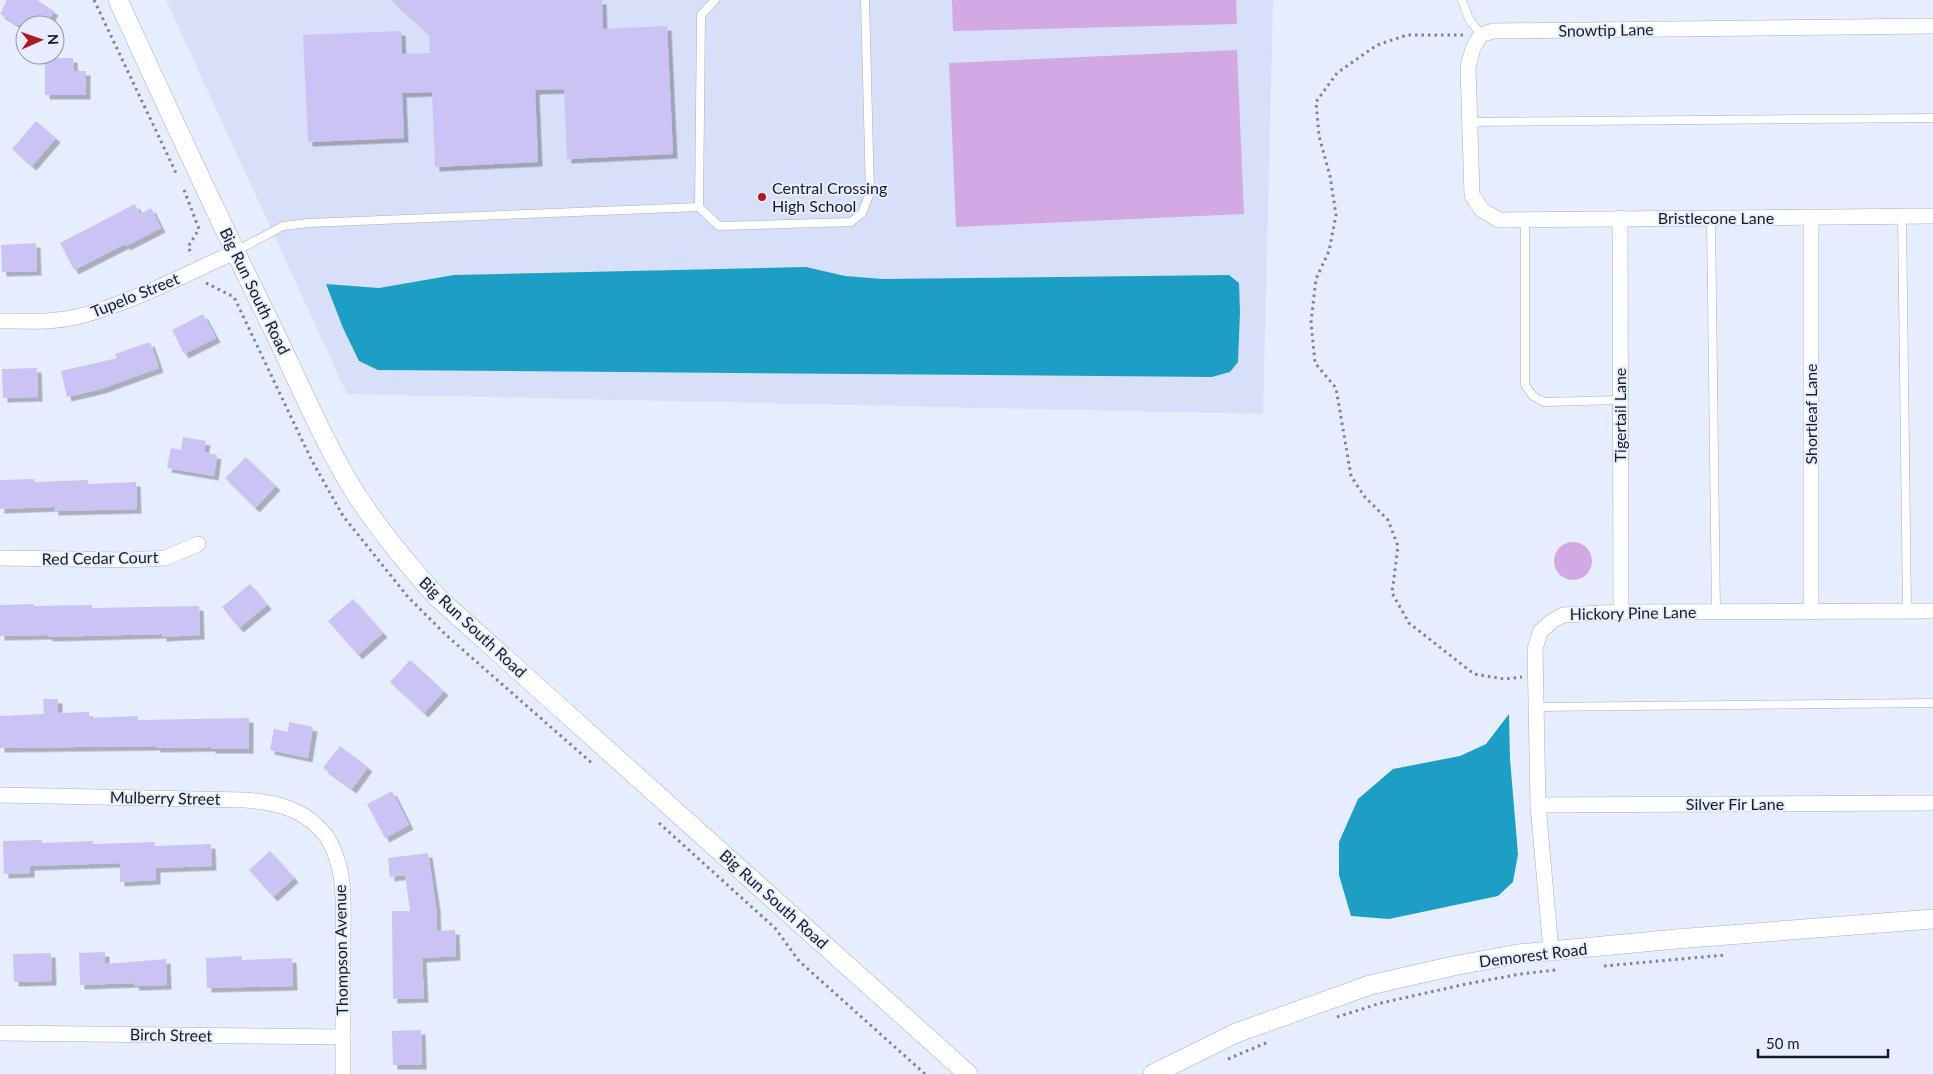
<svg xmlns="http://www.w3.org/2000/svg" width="1933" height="1074" font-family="Lato,sans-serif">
  <defs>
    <filter id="shadow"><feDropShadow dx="4.5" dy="4.5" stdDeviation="0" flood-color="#0004"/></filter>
  </defs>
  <rect width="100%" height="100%" fill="#e6edfe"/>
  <polygon fill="#d7e0f8" points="166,0 1273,0 1263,414 347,394"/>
  <g fill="#d2a9e2">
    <polygon points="952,0 1236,0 1237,24 953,31"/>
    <polygon points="1237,50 1244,214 956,227 949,63"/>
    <circle cx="1573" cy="561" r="19"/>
  </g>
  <g fill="#1d9fc5">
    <polygon points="806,267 845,276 882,279 1229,275 1239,283 1240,312 1238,362 1230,372 1212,377 378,370 359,361 343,328 326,284 379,288 454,275"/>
    <polygon points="1509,714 1510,759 1518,854 1513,882 1498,896 1389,919 1351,916 1339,875 1339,842 1358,799 1393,769 1460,756 1486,744"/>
  </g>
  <g fill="#ccc3f5" filter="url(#shadow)">
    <polygon points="7,0 37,0 54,11 46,25 18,25 0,14"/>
    <polygon points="391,0 602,0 603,29 667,26 673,154 567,159 564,89 535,90 538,162 435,167 432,92 402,93 404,138 308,142 303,35 401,31 402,54 430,53 429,34"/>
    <polygon points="45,58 73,58 74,71 86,71 86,95 45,95"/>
    <polygon points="36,121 56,138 32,166 12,149"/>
    <polygon points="135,204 140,214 151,208 161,228 126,246 125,244 74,270 60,243"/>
    <polygon points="36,243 37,271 2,272 1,245"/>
    <polygon points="203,314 216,338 184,354 172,330"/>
    <polygon points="150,342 159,368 101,389 67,397 61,371 117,358 115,354"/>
    <polygon points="37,368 38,397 3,398 2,369"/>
    <polygon points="183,437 206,441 204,452 217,455 214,476 167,468 171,448 181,450"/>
    <polygon points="246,457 276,486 255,508 225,478"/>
    <polygon points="34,479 35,482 88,480 88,484 136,482 137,509 54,511 54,507 0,509 0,480"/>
    <polygon points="250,584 267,605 239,628 222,607"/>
    <polygon points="353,599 383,633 358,655 328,621"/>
    <polygon points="34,604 34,606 92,605 92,608 199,606 200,635 162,637 162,634 48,637 48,635 0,636 0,605"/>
    <polygon points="410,660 444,691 424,713 390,682"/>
    <polygon points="43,699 58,699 58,713 89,712 89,718 138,716 138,720 249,718 249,749 211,749 211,747 156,748 156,746 0,748 0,716 44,714"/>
    <polygon points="289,722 313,727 308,758 270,750 274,729 288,732"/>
    <polygon points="340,746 368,767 352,789 323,768"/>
    <polygon points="392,791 409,825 385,838 367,804"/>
    <polygon points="42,840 42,843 93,841 93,844 155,842 155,846 211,844 212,866 156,868 156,880 120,882 120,863 30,866 30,873 4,874 3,841"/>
    <polygon points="270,851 294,878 273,897 249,870"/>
    <polygon points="428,853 436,906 437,931 455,930 456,956 422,958 424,998 393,999 392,911 410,911 405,875 390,877 388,858"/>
    <polygon points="105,952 105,964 166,959 167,985 135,986 134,983 80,985 79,953"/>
    <polygon points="51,953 52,981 14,982 13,954"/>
    <polygon points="242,956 242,960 292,958 293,986 207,988 206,958"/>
    <polygon points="421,1030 422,1065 393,1065 392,1031"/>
  </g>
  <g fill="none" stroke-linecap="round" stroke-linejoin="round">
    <g stroke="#a9afbf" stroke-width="9">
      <g id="service">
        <polyline points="715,0 701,15 699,207 719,226 851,222 862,213 870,193 865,0"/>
        <polyline points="1462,0 1469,19 1481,35"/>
        <polyline points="1469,122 1933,118"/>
        <polyline points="1902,216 1907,611"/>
        <polyline points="1711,218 1716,611"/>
        <polyline points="1525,219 1525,385 1533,396 1544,402 1620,400"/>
        <polyline points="236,251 283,226 308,223 699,207"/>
        <polyline points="1536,707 1933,703"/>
      </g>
    </g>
    <g stroke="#a9afbf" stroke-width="16">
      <g id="minor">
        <polyline points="1933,26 1493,31 1481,35 1473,48 1468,67 1472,195 1482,210 1499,220 1933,216"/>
        <polyline points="1811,217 1811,612"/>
        <polyline points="1620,218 1621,612"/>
        <path d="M 0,321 C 28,321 57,323 84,315 C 133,302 188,273 235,252"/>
        <polyline points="0,558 129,560 165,558 198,544"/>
        <path d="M 0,795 L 244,800 C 273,802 300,807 321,830 C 329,838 335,852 338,863 C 345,884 343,918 343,940 C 343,985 343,1029 343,1074"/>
        <polyline points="1538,805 1933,803"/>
        <polyline points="1551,951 1538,805 1535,649 1540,632 1552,621 1563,615 1621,612 1933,611"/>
        <polyline points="0,1033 343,1037"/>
      </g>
    </g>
    <g stroke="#a9afbf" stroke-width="20">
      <g id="tertiary">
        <path d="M 118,0 C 168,109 218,218 271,325 C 298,380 322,439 354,491 C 379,530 407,564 438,598 L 968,1074"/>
        <polyline points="1153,1074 1236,1033 1370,985 1453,966 1518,954 1676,939 1933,919"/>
      </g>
    </g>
    <g stroke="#7e838e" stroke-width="3" stroke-dasharray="2.5 4" stroke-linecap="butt">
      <polyline points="94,0 176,173"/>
      <polyline points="1463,35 1407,35 1377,45 1337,73 1316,102 1319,136 1330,176 1336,215 1329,251 1316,279 1311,322 1315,363 1336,388 1351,476 1364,496 1388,520 1398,546 1392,593 1409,623 1474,674 1504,679 1522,677"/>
      <polyline points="184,190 199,229 188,247 192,255"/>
      <polyline points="206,283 234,297 311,459 343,516 408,597 446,635 594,765"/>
      <polyline points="659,823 775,928 799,961 925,1074"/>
      <polyline points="1604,966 1725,955"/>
      <polyline points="1337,1017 1381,1003 1466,984 1521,974 1556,970"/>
      <polyline points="1228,1059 1268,1042"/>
    </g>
    <use href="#service" stroke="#fff" stroke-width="8"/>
    <use href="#minor" stroke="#fff" stroke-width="15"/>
    <use href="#tertiary" stroke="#fff" stroke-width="19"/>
  </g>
  <circle fill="#ad1a22" stroke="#e6edfe" stroke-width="2" cx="762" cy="197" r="5"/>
  <g text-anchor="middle" stroke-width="4" stroke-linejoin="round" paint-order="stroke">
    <g font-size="16" fill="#191b21" stroke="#e6edfe">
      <text transform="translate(1606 30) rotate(-1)" y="6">Snowtip Lane</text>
      <text x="1716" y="224">Bristlecone Lane</text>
      <text transform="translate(255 291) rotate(64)" y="6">Big Run South Road</text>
      <text transform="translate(135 295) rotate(-22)" y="6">Tupelo Street</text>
      <text transform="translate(1811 414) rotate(-90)" y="6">Shortleaf Lane</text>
      <text transform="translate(1620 415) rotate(-90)" y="6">Tigertail Lane</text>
      <text transform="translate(100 558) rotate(-1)" y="6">Red Cedar Court</text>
      <text transform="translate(1633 613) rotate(-1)" y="6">Hickory Pine Lane</text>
      <text transform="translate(473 627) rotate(43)" y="6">Big Run South Road</text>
      <text transform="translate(165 798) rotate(1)" y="6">Mulberry Street</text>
      <text x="1735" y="810">Silver Fir Lane</text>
      <text transform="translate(774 899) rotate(42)" y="6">Big Run South Road</text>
      <text transform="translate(341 950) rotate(-91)" y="6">Thompson Avenue</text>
      <text transform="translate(1533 955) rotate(-7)" y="6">Demorest Road</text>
      <text transform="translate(171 1035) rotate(1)" y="6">Birch Street</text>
    </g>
    <g font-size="16" fill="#191b21" stroke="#e6edfe" text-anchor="start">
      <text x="772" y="194">Central Crossing<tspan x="772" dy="18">High School</tspan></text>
    </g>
  </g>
  <g transform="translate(40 40) rotate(88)"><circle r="24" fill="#e6edfe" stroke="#9499a6"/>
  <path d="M0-4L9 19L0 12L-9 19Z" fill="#ad1a22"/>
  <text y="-8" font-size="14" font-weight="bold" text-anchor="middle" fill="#191b21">N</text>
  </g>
  <path d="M1758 1049v8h130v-8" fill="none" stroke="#191b21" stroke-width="2.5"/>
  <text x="1766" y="1049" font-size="15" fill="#191b21" stroke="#e6edfe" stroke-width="4" paint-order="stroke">50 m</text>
</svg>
